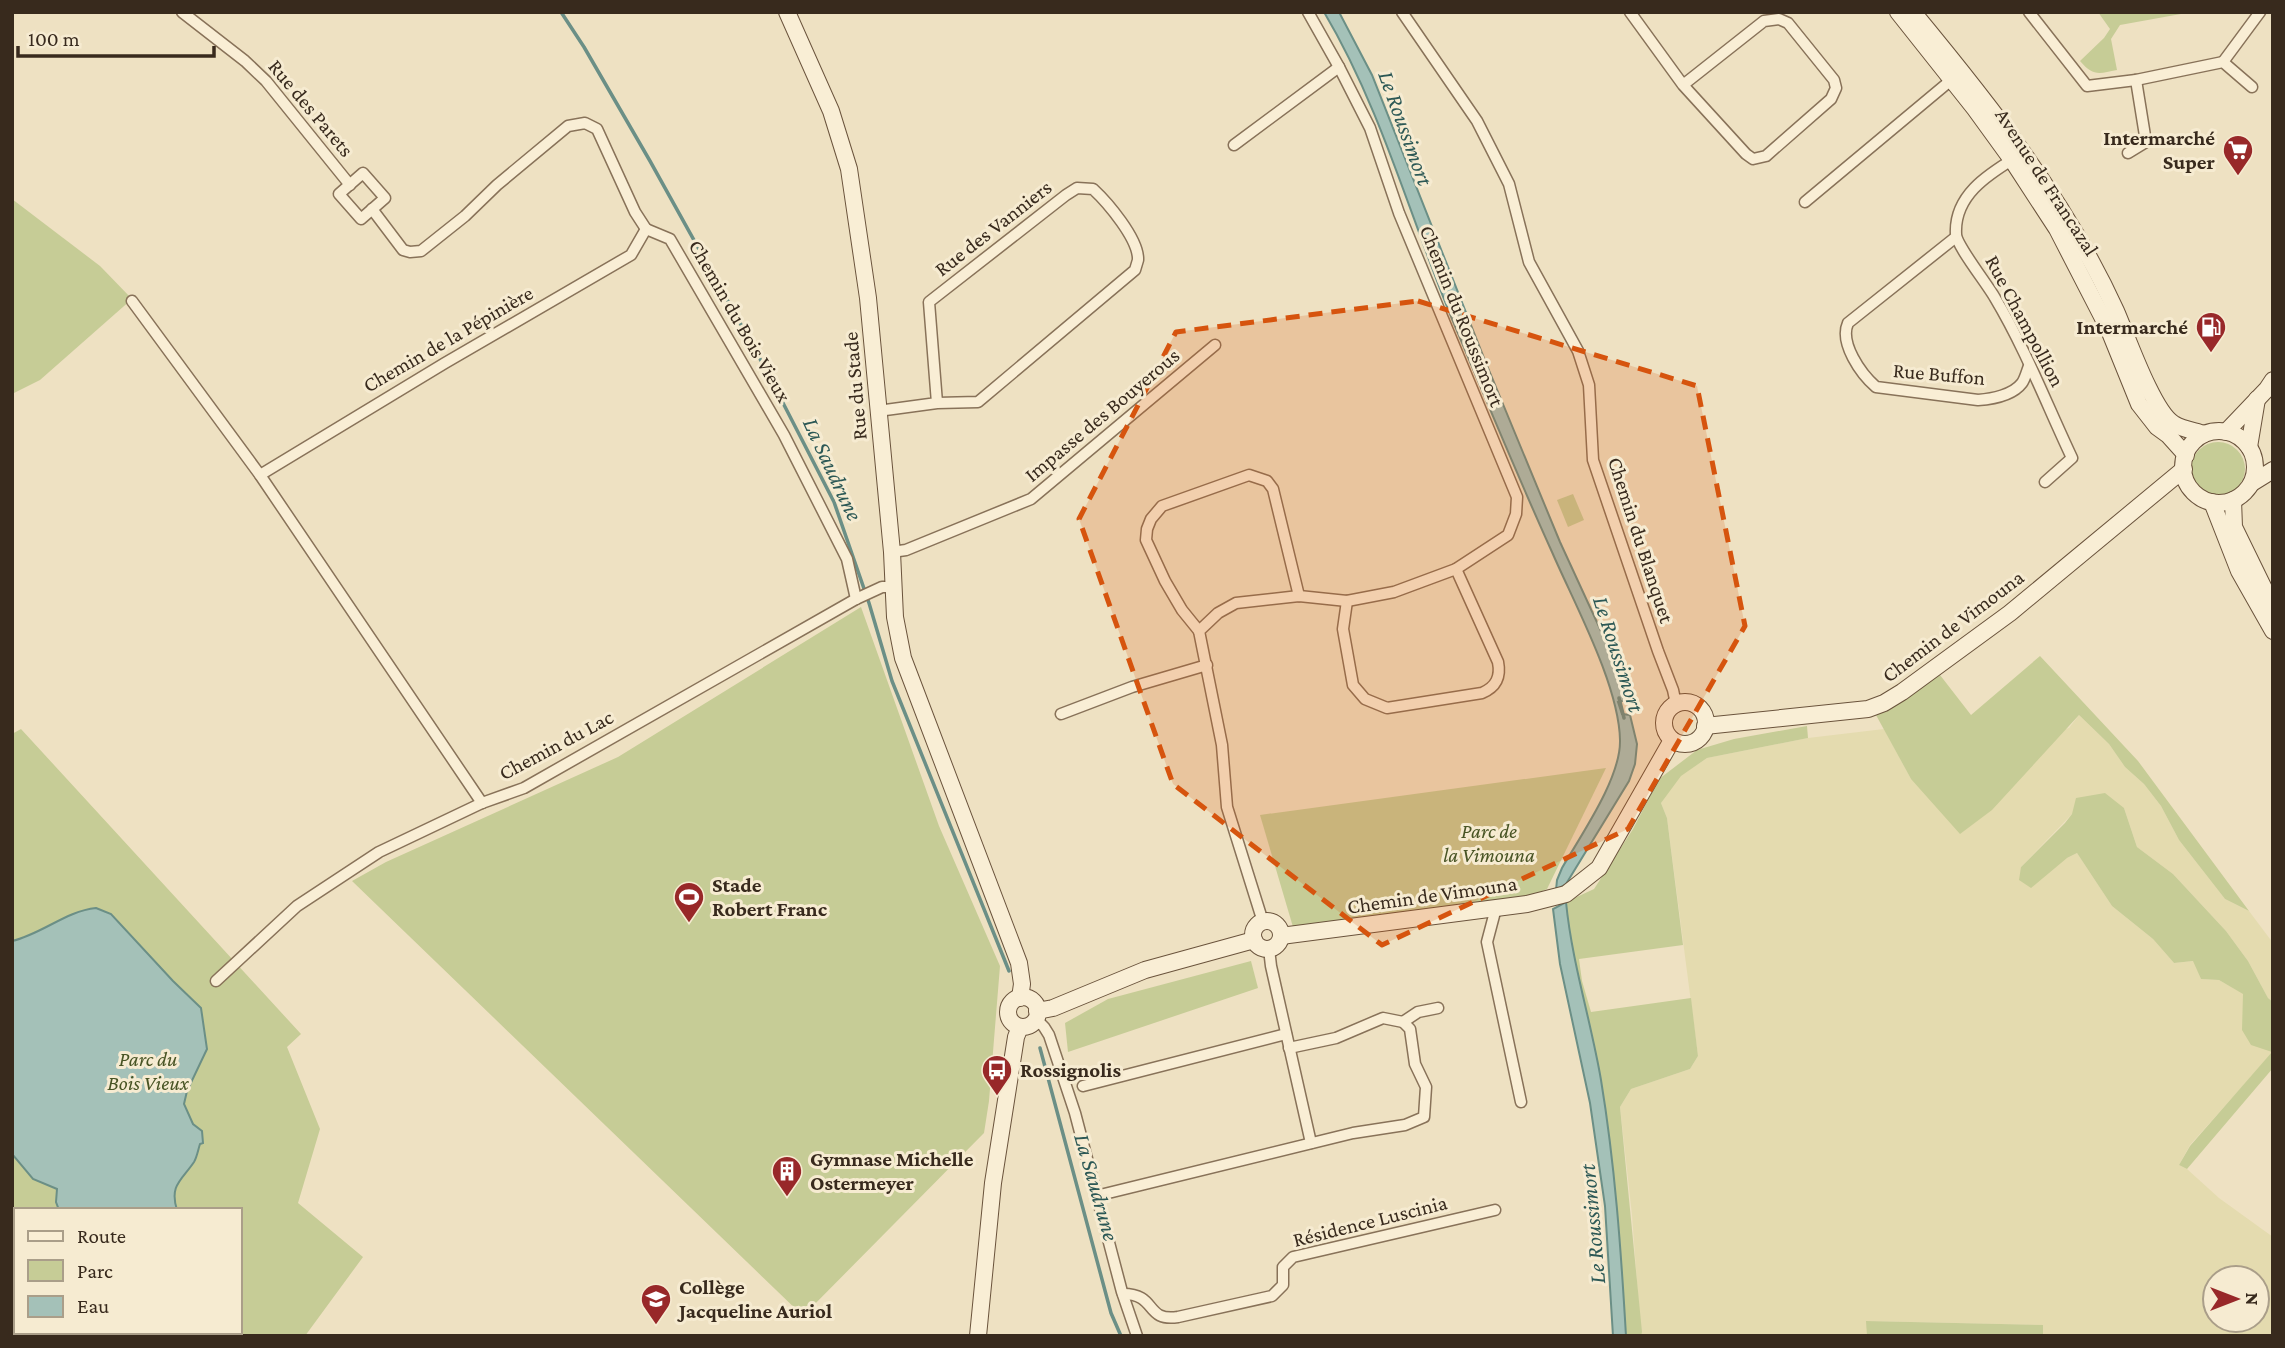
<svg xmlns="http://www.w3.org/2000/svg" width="2285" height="1348" font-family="'Crimson Pro',serif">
  <rect width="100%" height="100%" fill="#eee1c2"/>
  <path fill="#e4dbaf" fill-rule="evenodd" d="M 2079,715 L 2109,744 L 2125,767 L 2144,784 L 2161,806 L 2179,840 L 2225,899 L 2249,911 L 2273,943 L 2273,1002 L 2268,998 L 2248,961 L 2226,931 L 2173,874 L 2137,847 L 2124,808 L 2072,814 L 2021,867 L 2067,858 L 2077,853 L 2112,906 L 2153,939 L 2174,963 L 2194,961 L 2201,979 L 2219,980 L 2244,994 L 2273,1052 L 2190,1145 L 2179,1165 L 2187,1169 L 2219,1198 L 2273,1237 L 2273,1336 L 2043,1336 L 2042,1325 L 1867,1321 L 1867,1336 L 1641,1336 L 1632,1215 L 1620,1107 L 1631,1089 L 1690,1069 L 1698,1056 L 1667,818 L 1661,803 L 1665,794 L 1680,776 L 1707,758 L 1808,738 L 1884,729 L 1911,779 L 2069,728 ZM 2215,1278 L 2257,1278 L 2257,1320 L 2215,1320 Z"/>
  <g fill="#c6cc96">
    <path d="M 2098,12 L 2192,12 L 2120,25 L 2111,39 L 2117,70 C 2098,74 2093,76 2080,61 L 2104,38 L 2110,29 Z"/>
    <polygon points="12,199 100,266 132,299 40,380 12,394"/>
    <circle cx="2218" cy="469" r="27"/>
    <polygon points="1573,494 1584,520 1568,527 1557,500"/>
    <polygon points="861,607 939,826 1000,966 989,1101 984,1133 803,1316 352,881 386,862 618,757"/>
    <polygon points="2040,656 2138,761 2249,911 2225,899 2179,840 2161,806 2144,784 2125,767 2109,744 2079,715 1992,810 1960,834 1911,779 1876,715 1940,675 1971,715"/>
    <path d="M 1807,726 L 1808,738 L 1707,758 L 1681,776 L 1661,803 L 1667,818 L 1683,945 L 1579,959 L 1582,981 L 1591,1012 L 1691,998 L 1698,1056 L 1690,1069 L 1631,1089 L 1620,1107 L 1642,1332 L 1641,1336 L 1626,1336 C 1621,1250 1615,1165 1601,1080 C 1591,1021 1572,963 1566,902 L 1594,889 L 1633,829 L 1659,779 L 1697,750 L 1734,739 Z"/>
    <polygon points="21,729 301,1034 287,1047 320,1129 298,1203 363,1257 305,1336 85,1336 82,1332 240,1332 240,1210 16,1210 16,1235 12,1229 12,734"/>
    <polygon points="1606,768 1547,889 1526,898 1293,927 1260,815"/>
    <polygon points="2105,793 2124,808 2137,847 2173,874 2226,931 2248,961 2268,998 2273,1002 2273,1068 2187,1169 2179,1165 2190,1146 2272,1052 2251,1045 2242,1030 2243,994 2219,980 2201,979 2193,961 2174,963 2153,939 2112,906 2077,853 2067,858 2031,888 2019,880 2021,867 2065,823 2072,814 2076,798"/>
    <polygon points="1251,961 1258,988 1068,1052 1065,1023 1108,999"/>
    <polygon points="1866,1321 2043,1325 2043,1336 1867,1336"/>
  </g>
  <g fill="#a4c1b8" stroke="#6b8f86" stroke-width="2">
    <path d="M 1324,12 L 1339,12 L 1372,75 L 1486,363 L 1560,542 L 1613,657 L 1625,700 L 1618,702 L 1622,714 L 1630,715 L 1637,744 L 1635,764 L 1629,781 L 1566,884 L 1556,890 L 1557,880 L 1562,868 C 1581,835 1621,778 1620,740 C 1619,685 1574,603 1552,552 C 1517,475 1485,397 1452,319 C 1410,217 1381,108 1324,12 Z"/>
    <path d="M 1566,902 C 1572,963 1591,1021 1601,1080 C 1615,1165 1621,1250 1626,1336 L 1613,1336 L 1605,1206 L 1590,1103 L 1560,964 L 1553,909 Z"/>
    <path d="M 96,908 L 111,914 L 173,981 L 201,1008 L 207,1049 L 187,1091 L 184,1104 L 193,1124 L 202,1131 L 203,1143 L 200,1144 C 198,1150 197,1157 194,1162 C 182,1180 169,1185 177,1210 L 59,1210 L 56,1202 L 57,1189 L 33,1179 L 12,1154 L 12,941 C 42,934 66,911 96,908 Z"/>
  </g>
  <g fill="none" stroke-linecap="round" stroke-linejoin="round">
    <g stroke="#6b8f86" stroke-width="3.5">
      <polyline points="561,12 584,47 650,161 765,368 834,502 869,603 892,681 1009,971"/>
      <polyline points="1619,698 1624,718"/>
      <polyline points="1040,1048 1111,1313 1121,1336"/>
    </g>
    <g stroke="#887259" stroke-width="13">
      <g id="street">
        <polyline points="182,12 245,61 266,81 350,185"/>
        <polyline points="1402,12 1477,121 1509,184 1529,262 1578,351 1589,385 1593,460 1658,651 1673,690 1676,704"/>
        <polyline points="1630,12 1683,85 1746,154 1753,159 1766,156 1831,99 1836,88 1834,80 1788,23 1779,19 1764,21 1683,85"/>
        <polyline points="2029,12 2087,86 2136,80 2223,62 2252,87"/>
        <polyline points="2223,62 2260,12"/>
        <polyline points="1234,145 1339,67"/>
        <polyline points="2128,153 2146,142 2136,80"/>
        <path d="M 2015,158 C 1987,175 1954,196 1956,234 C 1956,245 1988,285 1995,298 C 2025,348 2047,405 2072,458 L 2045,482"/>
        <polygon points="363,173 385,198 361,219 339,194"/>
        <polyline points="1805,202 1956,76"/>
        <polyline points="372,209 403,250 410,252 421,251 465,216 497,185 568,126 585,123 597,129 635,212 646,229"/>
        <polyline points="646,229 670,239 784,435 847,559 856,599"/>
        <path d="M 1956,237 L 1848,323 C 1839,343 1861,374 1876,387 L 1978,400 C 1992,399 2013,395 2022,383 C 2025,379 2027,371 2029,366"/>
        <polyline points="132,301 260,475 482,803"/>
        <path d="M 878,411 L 937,403 L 978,402 L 1135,270 C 1135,270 1138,260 1138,260 C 1139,239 1107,202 1093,189 L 1077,188 L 1066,195 L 929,302 L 937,403"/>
        <polyline points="260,475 445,363 631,255 646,229"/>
        <polyline points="892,552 906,550 1031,499 1215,345"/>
        <path d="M 1347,601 L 1343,629 L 1353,685 L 1365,699 L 1387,708 L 1482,693 C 1496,687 1501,677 1498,662 L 1456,569"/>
        <polyline points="1199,631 1182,610 1165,581 1146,540 1147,529 1151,519 1162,506 1249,475 1267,481 1273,489 1299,596"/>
        <polyline points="1061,714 1132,687 1207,665"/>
        <polyline points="1496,908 1487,942 1521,1102"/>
        <polyline points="1263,922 1227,807 1222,745 1199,631 1218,613 1236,603 1299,596 1347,601 1394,592 1456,569 1508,535 1516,514 1517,497 1399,213 1370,128 1339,67 1308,12"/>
        <polyline points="1269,949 1271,966 1311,1143"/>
        <polyline points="216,981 297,906 379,852 482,803 524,788 856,599 882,587 893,587"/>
        <polyline points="1036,1019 1044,1027 1049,1035 1075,1113 1122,1292 1137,1336"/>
        <polyline points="1403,1022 1418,1012 1438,1008"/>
        <polyline points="1083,1086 1286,1034"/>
        <polyline points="1096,1196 1353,1133 1405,1125 1424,1117 1426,1087 1415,1064 1410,1029 1403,1022 1383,1018 1336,1038 1289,1048"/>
        <path d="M 1123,1294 C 1158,1294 1144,1322 1178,1317 L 1272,1296 L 1283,1285 L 1283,1267 L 1293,1257 L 1495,1210"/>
        <polyline points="48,1336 51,1332"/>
      </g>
    </g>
    <g stroke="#6a533c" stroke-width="18">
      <g id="secondary">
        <polyline points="787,12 831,111 849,169 868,298 892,552 895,617 903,658 1019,963 1022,984 1020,998"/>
        <polyline points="1898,12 1975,109 2012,160 2057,229 2109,330 2139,404 2157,427 2168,435 2186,455"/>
        <path d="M 1913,12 C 1990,105 2066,201 2116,311 C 2127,336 2153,412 2174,424 C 2182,429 2195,431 2204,434"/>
        <circle cx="2219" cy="467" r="36"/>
        <polyline points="2226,432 2267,389 2273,380"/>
        <polyline points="2249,447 2257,399"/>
        <polyline points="2252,483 2273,470"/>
        <polyline points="2233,500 2234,527 2273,607"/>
        <polyline points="2212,502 2239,571 2273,631"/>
        <circle cx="1685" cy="723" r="21"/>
        <polyline points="1705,726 1868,709 1884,703 1902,692 2010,613 2184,469"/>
        <circle cx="1267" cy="935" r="14"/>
        <polyline points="1281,936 1527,904 1566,894 1599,868 1672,740"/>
        <circle cx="1023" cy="1012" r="15"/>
        <polyline points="1037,1011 1053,1008 1145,970 1254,940"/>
        <polyline points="978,1336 993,1183 1016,1037 1020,1027"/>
      </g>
    </g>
    <use href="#street" stroke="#f9eed5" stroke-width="10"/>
    <use href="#secondary" stroke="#f9eed5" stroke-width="16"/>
  </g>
  <path fill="#d6540e" fill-opacity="0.2" stroke="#d6540e" stroke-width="5" stroke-dasharray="14 9" stroke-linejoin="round" d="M 1418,301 L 1697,386 L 1745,626 L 1628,829 L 1382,945 L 1173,784 L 1079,519 L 1176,332 Z"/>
  <defs>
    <g id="supermarket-pin" transform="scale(1.575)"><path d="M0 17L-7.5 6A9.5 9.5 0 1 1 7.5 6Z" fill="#982829" stroke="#f6ebd1"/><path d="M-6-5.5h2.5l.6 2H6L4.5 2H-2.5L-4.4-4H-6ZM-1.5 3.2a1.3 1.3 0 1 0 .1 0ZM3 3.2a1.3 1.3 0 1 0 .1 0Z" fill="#fff"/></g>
    <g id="fuel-pin" transform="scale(1.575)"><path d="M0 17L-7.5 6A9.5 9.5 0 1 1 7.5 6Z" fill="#982829" stroke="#f6ebd1"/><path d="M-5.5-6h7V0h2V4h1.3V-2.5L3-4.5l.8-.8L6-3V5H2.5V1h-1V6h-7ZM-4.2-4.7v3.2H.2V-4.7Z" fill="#fff"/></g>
    <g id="stadium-pin" transform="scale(1.575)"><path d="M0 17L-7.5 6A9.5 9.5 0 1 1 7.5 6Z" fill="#982829" stroke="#f6ebd1"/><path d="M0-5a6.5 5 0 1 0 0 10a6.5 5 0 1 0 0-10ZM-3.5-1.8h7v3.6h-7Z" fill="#fff"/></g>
    <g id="bus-pin" transform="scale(1.575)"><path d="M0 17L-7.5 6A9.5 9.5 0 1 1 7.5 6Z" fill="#982829" stroke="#f6ebd1"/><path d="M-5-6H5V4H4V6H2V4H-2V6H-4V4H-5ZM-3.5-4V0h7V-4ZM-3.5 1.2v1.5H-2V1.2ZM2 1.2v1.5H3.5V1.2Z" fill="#fff"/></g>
    <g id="building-pin" transform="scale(1.575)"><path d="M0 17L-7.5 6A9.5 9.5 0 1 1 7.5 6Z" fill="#982829" stroke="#f6ebd1"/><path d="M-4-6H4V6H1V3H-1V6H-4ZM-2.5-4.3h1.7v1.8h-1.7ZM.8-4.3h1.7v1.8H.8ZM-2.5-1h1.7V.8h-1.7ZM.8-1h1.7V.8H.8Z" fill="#fff"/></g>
    <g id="school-pin" transform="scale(1.575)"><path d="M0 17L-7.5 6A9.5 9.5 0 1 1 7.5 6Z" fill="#982829" stroke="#f6ebd1"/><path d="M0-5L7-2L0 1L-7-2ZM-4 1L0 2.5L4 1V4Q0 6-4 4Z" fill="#fff"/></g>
  </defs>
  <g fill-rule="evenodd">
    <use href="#supermarket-pin" x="2238" y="150"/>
    <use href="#fuel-pin" x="2211" y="327"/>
    <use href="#stadium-pin" x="689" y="897"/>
    <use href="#bus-pin" x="997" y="1070"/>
    <use href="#building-pin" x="787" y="1171"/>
    <use href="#school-pin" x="656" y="1299"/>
  </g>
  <g text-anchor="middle" stroke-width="6" stroke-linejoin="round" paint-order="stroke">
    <g font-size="21" fill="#382a1d" stroke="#f6ebd1">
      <text transform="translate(311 108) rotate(50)" y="7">Rue des Parets</text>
      <text transform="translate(2047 182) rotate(57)" y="7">Avenue de Francazal</text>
      <text transform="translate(993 228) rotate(-38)" y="7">Rue des Vanniers</text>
      <text transform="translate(1462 316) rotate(68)" y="7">Chemin du Roussimort</text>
      <text transform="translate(740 321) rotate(60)" y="7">Chemin du Bois Vieux</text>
      <text transform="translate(2025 321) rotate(62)" y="7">Rue Champollion</text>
      <text transform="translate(448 339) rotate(-30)" y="7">Chemin de la Pépinière</text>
      <text transform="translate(1939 374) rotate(5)" y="7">Rue Buffon</text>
      <text transform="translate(855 386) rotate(-95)" y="7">Rue du Stade</text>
      <text transform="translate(1102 415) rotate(-40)" y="7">Impasse des Bouyerous</text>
      <text transform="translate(1641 540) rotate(72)" y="7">Chemin du Blanquet</text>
      <text transform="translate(1953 626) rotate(-37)" y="7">Chemin de Vimouna</text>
      <text transform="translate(556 745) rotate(-28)" y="7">Chemin du Lac</text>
      <text transform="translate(1432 895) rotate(-8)" y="7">Chemin de Vimouna</text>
      <text transform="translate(1370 1221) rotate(-14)" y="7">Résidence Luscinia</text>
    </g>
    <g font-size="21" font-weight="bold" fill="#382a1d" stroke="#f6ebd1" text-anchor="start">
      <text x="2215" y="145" text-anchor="end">Intermarché<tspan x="2215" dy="24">Super</tspan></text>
      <text x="2188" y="334" text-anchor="end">Intermarché</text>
      <text x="712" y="892">Stade<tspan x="712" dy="24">Robert Franc</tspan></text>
      <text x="1020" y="1077">Rossignolis</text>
      <text x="810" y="1166">Gymnase Michelle<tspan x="810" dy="24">Ostermeyer</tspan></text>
      <text x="679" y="1294">Collège<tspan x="679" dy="24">Jacqueline Auriol</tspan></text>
    </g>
    <g font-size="21" font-style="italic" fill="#485424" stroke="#f6ebd1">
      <text x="1489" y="838">Parc de<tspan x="1489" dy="24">la Vimouna</tspan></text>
      <text x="148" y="1066">Parc du<tspan x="148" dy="24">Bois Vieux</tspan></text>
    </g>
    <g font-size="23" font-style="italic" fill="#2c5855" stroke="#f6ebd1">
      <text transform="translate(1406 128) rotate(70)" y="8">Le Roussimort</text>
      <text transform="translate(833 469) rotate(65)" y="8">La Saudrune</text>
      <text transform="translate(1619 654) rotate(72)" y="8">Le Roussimort</text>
      <text transform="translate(1097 1187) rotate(74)" y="8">La Saudrune</text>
      <text transform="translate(1592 1224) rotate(-95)" y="8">Le Roussimort</text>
    </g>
  </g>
  <rect width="2285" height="1348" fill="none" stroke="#382a1d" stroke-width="28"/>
  <rect x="14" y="1208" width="228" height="126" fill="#f6ebd1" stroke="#aa9e89" stroke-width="2"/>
  <rect x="28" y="1231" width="35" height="10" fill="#f9eed5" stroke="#aa9e89" stroke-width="2"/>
  <text x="77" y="1243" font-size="21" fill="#382a1d">Route</text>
  <rect x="28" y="1260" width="35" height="21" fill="#c6cc96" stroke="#aa9e89" stroke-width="2"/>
  <text x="77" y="1278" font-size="21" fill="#382a1d">Parc</text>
  <rect x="28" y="1296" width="35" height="21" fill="#a4c1b8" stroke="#aa9e89" stroke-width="2"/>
  <text x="77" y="1313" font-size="21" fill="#382a1d">Eau</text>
  <g transform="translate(2236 1299) rotate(90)"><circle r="33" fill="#f6ebd1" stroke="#aa9e89" stroke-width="2"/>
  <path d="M0-5L12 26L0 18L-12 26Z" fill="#982829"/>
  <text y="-10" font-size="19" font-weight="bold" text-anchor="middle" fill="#382a1d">N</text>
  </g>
  <path d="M18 46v10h196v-10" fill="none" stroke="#382a1d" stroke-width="3.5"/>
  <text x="28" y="46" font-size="21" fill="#382a1d" stroke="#f6ebd1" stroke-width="5" paint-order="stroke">100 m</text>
</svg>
